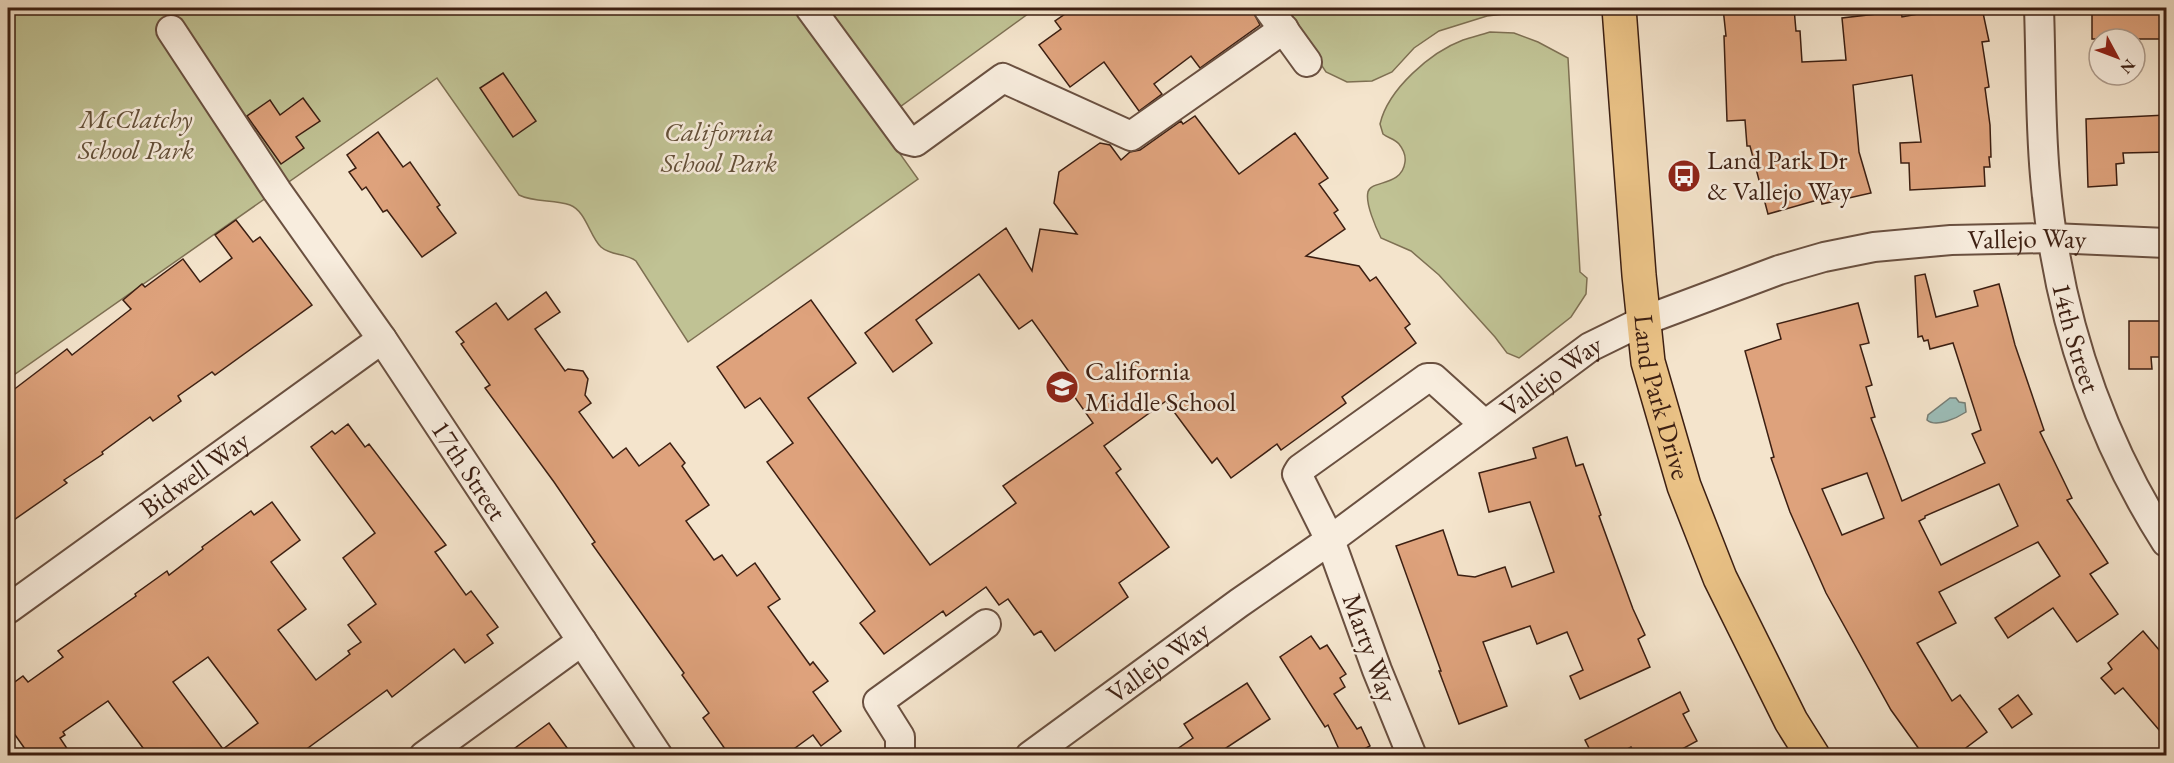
<svg xmlns="http://www.w3.org/2000/svg" width="2174" height="763" font-family="'EB Garamond',serif">
  <rect width="100%" height="100%" fill="#f4e4cc"/>
  <filter id="stains"><feTurbulence type="fractalNoise" baseFrequency=".00333" numOctaves="4"/><feColorMatrix values="0 0 0 0 .2 0 0 0 0 .09 0 0 0 0 .02 0 0 0 .5 -.17"/></filter>
  <radialGradient id="worn" r=".72"><stop offset=".6" stop-color="#630" stop-opacity="0"/><stop offset="1" stop-color="#630" stop-opacity=".3"/></radialGradient>
  <g fill="#c0c294" stroke="#7e7053" stroke-width="1.5">
    <path d="M 8,8 L 1036,8 L 878,123 L 918,179 L 688,342 L 636,261 C 626,253 611,256 601,247 C 590,237 586,211 570,205 C 554,199 535,203 519,195 L 437,78 L 8,379 Z"/>
    <polygon points="1283,8 1525,8 1512,13 1487,16 1439,31 1414,48 1392,72 1372,81 1347,82 1326,72"/>
    <path d="M 1490,32 L 1514,33 L 1538,42 L 1568,58 L 1580,272 L 1587,278 L 1586,294 L 1571,317 L 1519,358 L 1507,353 L 1495,337 L 1439,275 L 1411,251 L 1381,238 C 1376,228 1365,203 1368,192 C 1370,180 1402,187 1405,162 C 1406,155 1403,149 1399,144 C 1395,139 1388,138 1383,134 L 1380,124 C 1388,89 1431,52 1463,40 C 1472,37 1481,35 1490,32 Z"/>
  </g>
  <path fill="#9cbeb9" stroke="#767e76" stroke-width="1.5" d="M 1950,398 L 1956,398 L 1959,402 L 1965,403 L 1966,412 C 1957,418 1936,428 1927,420 L 1928,415 Z"/>
  <g fill="#dea27c" stroke="#3c1f12" stroke-width="1.5" fill-rule="evenodd">
    <polygon points="1074,8 1251,8 1260,25 1200,68 1191,56 1154,84 1162,94 1139,111 1104,62 1070,87 1039,45 1061,29 1055,21"/>
    <polygon points="1723,8 1794,8 1796,31 1800,31 1802,62 1846,60 1842,18 1876,14 1875,8 1900,8 1902,17 1951,8 1982,8 1989,41 1982,42 1989,87 1985,88 1990,125 1991,157 1989,157 1990,167 1984,167 1985,186 1910,190 1909,163 1901,163 1900,143 1921,142 1912,75 1853,85 1859,152 1871,193 1822,204 1821,199 1768,214 1750,146 1747,146 1745,120 1727,121 1724,36 1726,36"/>
    <rect x="2092" y="8" width="74" height="31"/>
    <polygon points="503,73 536,121 513,137 480,88"/>
    <polygon points="303,98 320,121 296,137 304,148 281,164 247,116 270,100 280,115"/>
    <polygon points="2166,115 2166,152 2123,153 2124,163 2116,164 2117,185 2088,187 2086,119"/>
    <polygon points="1195,116 1239,174 1295,133 1328,178 1319,184 1338,210 1334,213 1345,229 1306,256 1359,266 1370,281 1376,277 1410,324 1405,328 1416,343 1342,397 1346,403 1281,450 1277,444 1231,478 1217,458 1212,463 1166,401 1104,446 1121,469 1116,473 1169,547 1119,583 1128,597 1055,651 1041,631 1034,635 1008,599 999,605 986,587 946,616 943,611 884,654 860,623 875,611 767,462 793,443 760,398 745,408 717,367 811,300 856,363 808,398 930,565 1016,503 1003,486 1093,423 1062,379 1070,373 1032,320 1019,329 979,274 916,320 932,343 893,372 865,333 1006,228 1032,271 1040,229 1077,234 1054,203 1059,172 1100,143 1110,145 1121,160 1130,152 1140,150 1181,121 1183,124"/>
    <polygon points="378,132 403,167 410,162 440,205 437,207 456,233 422,257 387,210 383,212 366,187 362,190 349,172 356,168 347,155"/>
    <polygon points="236,220 253,242 260,237 312,305 215,375 212,372 178,396 181,401 153,421 150,417 102,452 103,454 64,480 67,483 8,524 8,394 67,349 72,355 131,309 123,300 142,284 145,287 183,259 200,282 232,258 215,235"/>
    <path d="M 1925,274 L 1936,317 L 1978,306 L 1974,291 L 1999,284 L 2015,345 L 2044,430 L 2040,432 L 2072,498 L 2067,500 L 2108,563 L 2090,574 L 2118,614 L 2077,642 L 2053,608 L 2008,638 L 1995,618 L 2060,576 L 2038,542 L 1939,592 L 1956,623 L 1917,643 L 1952,701 L 1960,695 L 1987,732 L 1955,756 L 1924,756 L 1891,710 L 1826,593 L 1790,512 L 1771,458 L 1774,457 L 1745,351 L 1781,339 L 1777,324 L 1858,303 L 1869,343 L 1860,345 L 1872,385 L 1866,387 L 1875,417 L 1871,418 L 1902,501 L 1985,463 L 1972,434 L 1981,430 L 1953,343 L 1930,349 L 1928,340 L 1924,341 L 1922,336 L 1918,337 L 1915,276 ZM 1867,473 L 1884,518 L 1842,535 L 1822,489 ZM 1999,484 L 2018,526 L 1941,565 L 1919,521 L 1925,518 L 1925,516 Z"/>
    <polygon points="546,292 560,312 535,329 565,371 568,369 583,371 588,379 585,395 591,403 579,412 613,458 626,448 639,466 670,443 685,463 682,466 709,505 686,521 714,560 722,555 737,576 755,563 780,599 768,607 810,665 813,662 828,681 813,692 841,731 821,746 813,735 784,756 730,756 703,718 709,713 682,675 684,673 592,544 595,542 554,482 485,388 490,385 461,344 464,342 456,332 496,303 508,320"/>
    <polygon points="2129,321 2166,321 2166,357 2151,357 2152,369 2129,369"/>
    <path d="M 348,424 L 365,447 L 369,444 L 446,545 L 435,552 L 466,595 L 471,591 L 498,627 L 487,635 L 493,643 L 465,663 L 454,649 L 392,697 L 387,690 L 297,756 L 149,756 L 108,701 L 63,732 L 65,735 L 60,738 L 72,756 L 30,756 L 8,725 L 8,687 L 23,676 L 28,682 L 63,657 L 58,651 L 136,596 L 135,594 L 167,571 L 169,575 L 203,549 L 202,547 L 251,511 L 254,515 L 272,502 L 300,540 L 271,562 L 306,609 L 278,630 L 316,680 L 350,654 L 348,651 L 361,642 L 348,625 L 376,604 L 343,558 L 375,533 L 311,447 L 332,431 L 335,434 ZM 208,657 L 258,723 L 223,749 L 173,682 Z"/>
    <polygon points="1567,437 1576,466 1583,464 1601,515 1599,516 1633,609 1645,635 1638,639 1650,667 1580,699 1570,676 1583,670 1567,632 1537,644 1530,626 1483,642 1507,706 1459,724 1439,671 1441,671 1396,546 1443,530 1458,575 1475,577 1505,567 1512,587 1554,572 1530,502 1489,512 1479,473 1536,458 1533,448"/>
    <polygon points="2143,631 2166,658 2166,738 2123,688 2115,694 2101,678 2112,669 2108,663"/>
    <polygon points="1311,636 1320,649 1327,645 1346,674 1340,678 1345,687 1334,694 1357,729 1361,727 1370,746 1351,756 1342,756 1328,725 1325,727 1280,657"/>
    <polygon points="1247,683 1270,719 1214,756 1167,756 1193,738 1184,724"/>
    <polygon points="1680,692 1689,711 1683,714 1697,741 1682,749 1685,756 1636,756 1631,747 1614,756 1593,756 1585,740"/>
    <polygon points="2018,695 2032,714 2012,728 1999,709"/>
    <polygon points="549,723 573,756 504,756"/>
  </g>
  <g fill="none" stroke-linecap="round" stroke-linejoin="round">
    <g stroke="#6a5040" stroke-width="32">
      <g id="minor">
        <polyline points="810,8 907,140 915,142 1003,78 1131,136 1284,29"/>
        <polyline points="1268,8 1307,62"/>
        <path id="s1" d="M 2039,8 C 2041,63 2040,120 2045,176 C 2056,307 2096,432 2166,542"/>
        <path id="s2" d="M 171,30 L 277,191 L 382,339 L 658,756"/>
        <path id="s3" d="M 8,609 L 382,339"/>
        <polyline points="424,756 582,641"/>
        <polyline points="900,756 900,737 878,702 986,624"/>
        <path id="s4" d="M 1030,756 L 1239,603 L 1330,540 L 1590,347 L 1643,321 L 1779,270 L 1824,257 L 1874,247 L 1951,240 L 2052,238 L 2166,243"/>
        <polyline points="1412,756 1377,670 1330,540 1297,474 1300,469 1427,378 1433,378 1484,424"/>
      </g>
    </g>
    <g stroke="#3c1f12" stroke-width="36">
      <g id="major">
        <path id="s5" d="M 1619,8 L 1639,275 L 1648,362 L 1684,486 L 1720,578 L 1791,721 L 1813,756"/>
      </g>
    </g>
    <use href="#minor" stroke="#f8edde" stroke-width="28"/>
    <use href="#major" stroke="#eac286" stroke-width="33"/>
  </g>
  <defs>
    <g id="bus-disc" transform="scale(1.725)"><circle r="9.5" fill="#8f2418" stroke="#f8edde"/><path d="M-5-6H5V4H4V6H2V4H-2V6H-4V4H-5ZM-3.5-4V0h7V-4ZM-3.5 1.2v1.5H-2V1.2ZM2 1.2v1.5H3.5V1.2Z" fill="#fff"/></g>
    <g id="school-disc" transform="scale(1.725)"><circle r="9.5" fill="#8f2418" stroke="#f8edde"/><path d="M0-5L7-2L0 1L-7-2ZM-4 1L0 2.5L4 1V4Q0 6-4 4Z" fill="#fff"/></g>
  </defs>
  <g fill-rule="evenodd">
    <use href="#bus-disc" x="1684" y="176"/>
    <use href="#school-disc" x="1062" y="387"/>
  </g>
  <g text-anchor="middle" stroke-width="5" stroke-linejoin="round" paint-order="stroke">
    <g font-size="27" font-style="italic" fill="#645039" stroke="#f8edde">
      <text x="136" y="128">McClatchy<tspan x="136" dy="31">School Park</tspan></text>
      <text x="719" y="141">California<tspan x="719" dy="31">School Park</tspan></text>
    </g>
    <g font-size="27" fill="#3c1f12" stroke="#f8edde" text-anchor="start">
      <text x="1707" y="169">Land Park Dr<tspan x="1707" dy="31">&amp; Vallejo Way</tspan></text>
      <text x="1085" y="380">California<tspan x="1085" dy="31">Middle School</tspan></text>
    </g>
    <g font-size="27" fill="#3c1f12" stroke="#f8edde">
      <text dy="9" stroke="none"><textPath href="#s4" startOffset="1149">Vallejo Way</textPath></text>
      <text dy="9" stroke="none"><textPath href="#s1" startOffset="333">14th Street</textPath></text>
      <text dy="9" stroke="none"><textPath href="#s4" startOffset="645">Vallejo Way</textPath></text>
      <text dy="9" stroke="none"><textPath href="#s5" startOffset="392">Land Park Drive</textPath></text>
      <text dy="9" stroke="none"><textPath href="#s2" startOffset="532">17th Street</textPath></text>
      <text dy="9" stroke="none"><textPath href="#s3" startOffset="230">Bidwell Way</textPath></text>
      <text transform="translate(1370 648) rotate(70)" y="9">Marty Way</text>
      <text dy="9" stroke="none"><textPath href="#s4" startOffset="159">Vallejo Way</textPath></text>
    </g>
  </g>
  <rect width="2174" height="763" fill="none" stroke="#f4e4cc" stroke-width="30"/>
  <rect x="9" y="9" width="2156" height="745" fill="none" stroke="#3c1f12" stroke-width="3"/>
  <rect x="15" y="15" width="2144" height="733" fill="none" stroke="#3c1f12" stroke-width="1.5"/>
  <g transform="translate(2117 57) rotate(131)"><circle r="28" fill="#f8edde" stroke="#ad9b8c" stroke-width="1.5"/>
  <path d="M0-4.5L10 22L0 15L-10 22Z" fill="#8f2418"/>
  <text y="-9" font-size="16" font-weight="bold" text-anchor="middle" fill="#3c1f12">N</text>
  </g>
  <rect width="100%" height="100%" filter="url(#stains)"/>
  <rect width="100%" height="100%" fill="url(#worn)"/>
</svg>
